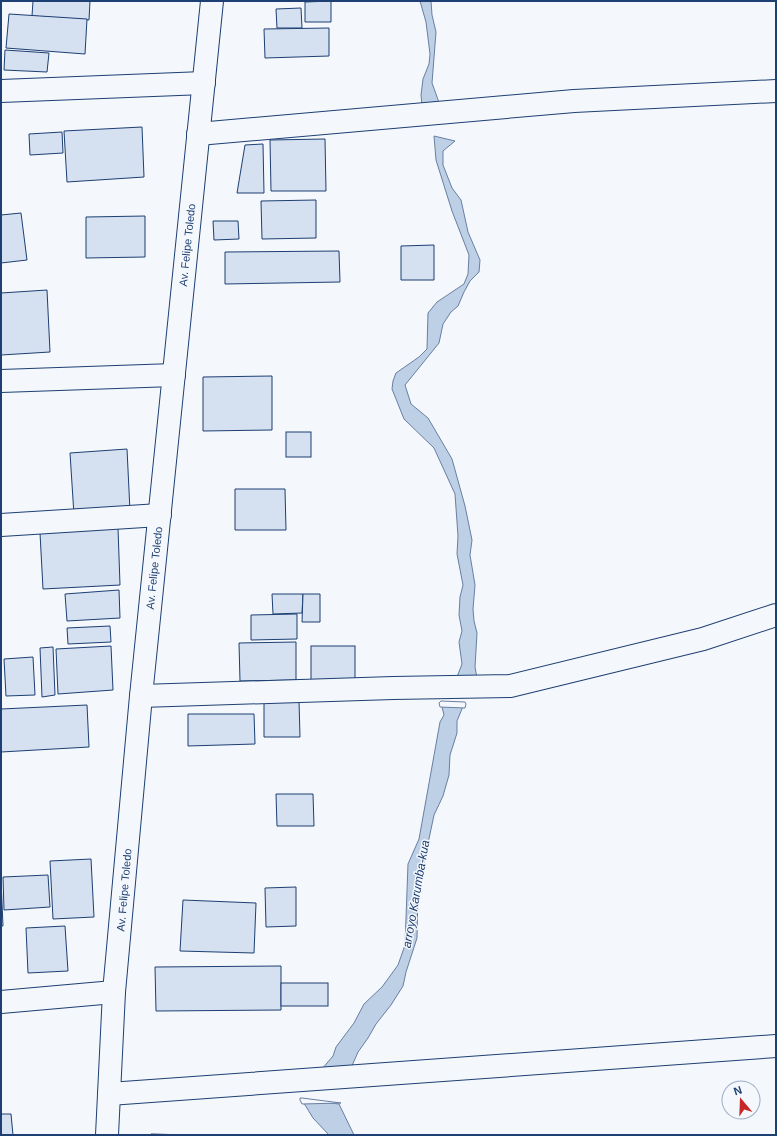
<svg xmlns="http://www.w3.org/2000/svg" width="777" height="1136" font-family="Helvetica,sans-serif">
  <rect width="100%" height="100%" fill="#f4f7fb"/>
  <g fill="#bed0e5" stroke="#687fa3">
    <polygon points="420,1 431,1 432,15 436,32 432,83 441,108 422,105 421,95 423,79 429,64 430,54 426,22"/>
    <polygon points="434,136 455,141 443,151 443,165 452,188 461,200 468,232 480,260 479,272 470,281 464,292 458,306 451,312 443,324 439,343 405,385 411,404 428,418 452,459 465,506 472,540 470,555 475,585 473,609 474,621 477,633 475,667 477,678 457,677 462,664 459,642 462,631 459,615 460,597 463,585 457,554 458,536 455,494 434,448 404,419 392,389 393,381 396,373 419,357 427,349 428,313 437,302 464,284 468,274 469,255 452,211 436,160"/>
    <polygon points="441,703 464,704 457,721 457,733 450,755 449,775 443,796 434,815 418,891 417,938 406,972 403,986 391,1005 376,1024 368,1038 358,1052 351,1068 322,1069 333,1056 336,1047 354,1023 364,1004 382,987 398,965 405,945 408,864 419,839 440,722 444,715"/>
    <polygon points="302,1100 339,1104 354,1135 329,1135 313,1118"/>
  </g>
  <g fill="#f4f7fb" stroke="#687fa3">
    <polygon points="441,701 465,702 466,704 465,708 440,707 439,703"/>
    <polygon points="300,1098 302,1098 341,1103 302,1104 300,1100"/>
  </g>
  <g fill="#d5e0f0" stroke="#1d3f73">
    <polygon points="33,1 90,1 89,20 32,16"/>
    <polygon points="331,1 331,22 305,22 305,2"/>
    <polygon points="301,8 302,28 277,28 276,9"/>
    <polygon points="9,14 87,19 85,54 6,48"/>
    <polygon points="329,28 329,56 265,58 264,29"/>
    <polygon points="5,50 49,53 47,72 4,70"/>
    <polygon points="142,127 144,177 67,182 64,131"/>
    <polygon points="62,132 63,153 30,155 29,134"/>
    <polygon points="325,139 326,191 271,191 270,140"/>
    <polygon points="263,144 264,193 237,193 245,145"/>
    <polygon points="316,200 316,238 262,239 261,201"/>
    <polygon points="21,213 27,260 1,263 1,215"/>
    <polygon points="145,216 145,257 86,258 86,217"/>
    <polygon points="213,221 238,221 239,239 214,240"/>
    <polygon points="434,245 434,280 401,280 401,246"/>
    <polygon points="339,251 340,282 225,284 225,252"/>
    <polygon points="47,290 50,352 1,355 1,293"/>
    <polygon points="272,376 272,430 203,431 203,377"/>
    <rect x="286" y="432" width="25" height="25"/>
    <polygon points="127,449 130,511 74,515 70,453"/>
    <polygon points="235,489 285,489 286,530 235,530"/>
    <polygon points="118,528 120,585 43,589 40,533"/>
    <polygon points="119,590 120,618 67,621 65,594"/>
    <polygon points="272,594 303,594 302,613 273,614"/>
    <polygon points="303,594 320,594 320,622 302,622"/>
    <polygon points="297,614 297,639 251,640 251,615"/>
    <polygon points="110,626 111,642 68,644 67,628"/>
    <polygon points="296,642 296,680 240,681 239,643"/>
    <polygon points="111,646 113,690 58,694 56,649"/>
    <rect x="311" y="646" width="44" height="38"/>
    <polygon points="53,647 55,695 42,697 40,648"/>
    <polygon points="33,657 35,695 6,696 4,659"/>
    <polygon points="264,701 299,701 300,737 264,737"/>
    <polygon points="87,705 89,747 1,752 1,709"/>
    <polygon points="188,714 254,714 255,744 188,746"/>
    <polygon points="276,794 313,794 314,826 277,826"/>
    <polygon points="91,859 94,917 53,919 50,861"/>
    <polygon points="48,875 50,907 4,910 3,877"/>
    <polygon points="1,880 3,926 1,926"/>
    <polygon points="296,887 296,926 266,927 265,888"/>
    <polygon points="183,900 256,903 254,953 180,951"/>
    <polygon points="65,926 68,971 28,973 26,928"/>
    <polygon points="281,966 281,1010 156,1011 155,967"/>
    <rect x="281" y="983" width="47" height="23"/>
    <polygon points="1,1114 11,1114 13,1135 1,1135"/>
    <polygon points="151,1134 188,1135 151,1135"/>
  </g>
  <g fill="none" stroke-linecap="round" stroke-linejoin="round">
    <g stroke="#1d3f73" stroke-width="24">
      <g id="minor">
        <polyline points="1,91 204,83"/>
        <polyline points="198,134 574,101 776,91"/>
        <polyline points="1,381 174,375"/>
        <polyline points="1,525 160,515"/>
        <polyline points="141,696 393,688 510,686 703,639 776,615"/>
        <polyline points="1,1002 114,992"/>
        <polyline points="109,1094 776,1046"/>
      </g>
    </g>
    <g stroke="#1d3f73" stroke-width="24">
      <polyline id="major" points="107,1135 114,992 141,696 212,1"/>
    </g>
    <use href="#minor" stroke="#f4f7fb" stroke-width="22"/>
    <use href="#major" stroke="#f4f7fb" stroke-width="22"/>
  </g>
  <g text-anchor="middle" stroke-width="3" stroke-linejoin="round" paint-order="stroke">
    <g font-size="11" fill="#1d3f73" stroke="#f4f7fb">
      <text transform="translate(187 245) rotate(-84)" y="4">Av. Felipe Toledo</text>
      <text transform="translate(154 568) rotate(-84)" y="4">Av. Felipe Toledo</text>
      <text transform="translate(124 890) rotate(-85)" y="4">Av. Felipe Toledo</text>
    </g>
    <g font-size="12" font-style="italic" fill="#1d3f73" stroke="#f4f7fb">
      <text transform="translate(416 894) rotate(-80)" y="4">arroyo Karumba-kua</text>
    </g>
  </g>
  <rect width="777" height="1136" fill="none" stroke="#1d3f73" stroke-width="4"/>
  <g transform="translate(741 1100) rotate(341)"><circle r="19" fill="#f4f7fb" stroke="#9eadc5"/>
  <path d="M0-3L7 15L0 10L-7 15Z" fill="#c62828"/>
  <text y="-6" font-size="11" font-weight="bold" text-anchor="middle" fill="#1d3f73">N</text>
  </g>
</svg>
